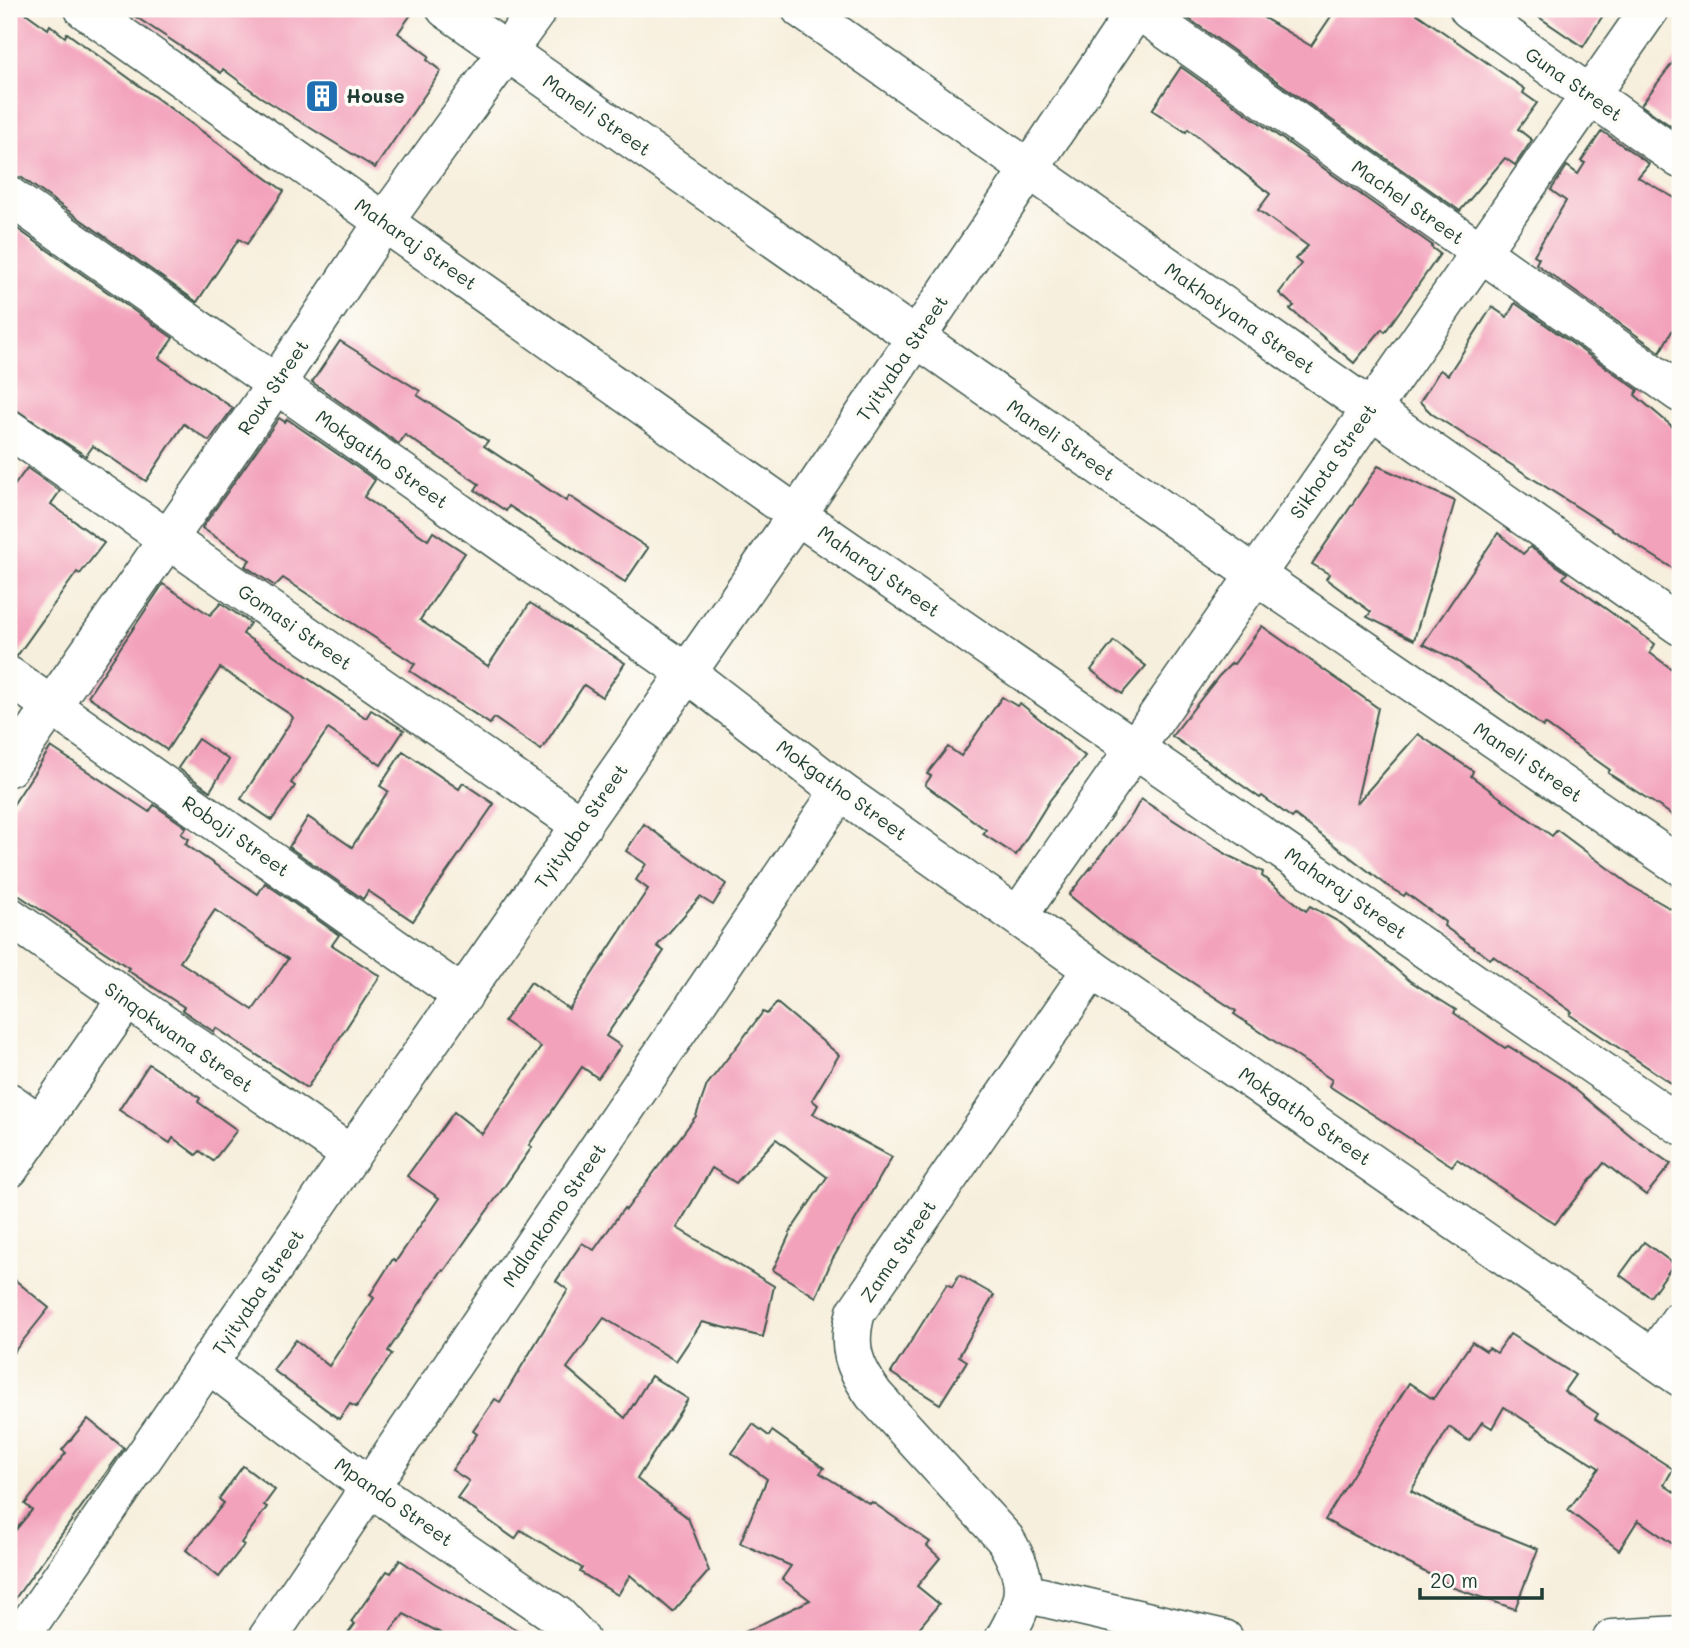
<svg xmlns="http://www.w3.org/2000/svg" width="1689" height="1648" font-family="Mali,sans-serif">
  <rect width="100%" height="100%" fill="#fdfcf7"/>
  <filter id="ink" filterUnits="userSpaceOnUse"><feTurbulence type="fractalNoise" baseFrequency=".0143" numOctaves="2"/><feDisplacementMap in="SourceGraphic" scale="14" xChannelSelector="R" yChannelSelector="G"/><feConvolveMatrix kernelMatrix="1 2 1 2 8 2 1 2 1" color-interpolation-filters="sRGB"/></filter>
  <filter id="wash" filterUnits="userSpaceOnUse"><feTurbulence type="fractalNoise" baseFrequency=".00686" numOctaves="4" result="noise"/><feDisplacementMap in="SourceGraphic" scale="28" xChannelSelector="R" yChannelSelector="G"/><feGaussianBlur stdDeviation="1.57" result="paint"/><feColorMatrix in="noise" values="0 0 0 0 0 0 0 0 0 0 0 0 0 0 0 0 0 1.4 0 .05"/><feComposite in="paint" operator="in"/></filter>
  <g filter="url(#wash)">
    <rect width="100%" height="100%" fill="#f7efdd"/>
    <g id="blocks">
      <g fill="#f3a2bc" fill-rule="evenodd">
        <polygon points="9,9 20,9 48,29 50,25 65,37 67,33 284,191 247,244 239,239 197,302 22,178 9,175"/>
        <polygon points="124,9 415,9 398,33 429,56 427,60 441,71 375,168 259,96 223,69 221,73"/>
        <polygon points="1175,9 1249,9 1311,46 1336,9 1410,9 1525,89 1523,93 1537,103 1518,129 1532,140 1515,165 1505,158 1460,211"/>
        <polygon points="1527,9 1607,9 1583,47"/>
        <polygon points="1680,53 1680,122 1675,129 1641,105"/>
        <polygon points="1181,67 1432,245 1431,247 1440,254 1385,332 1382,329 1354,363 1290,309 1294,306 1279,293 1301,264 1295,259 1308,246 1258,210 1270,194 1188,129 1186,132 1152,110"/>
        <polygon points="1602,131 1649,164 1638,177 1680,201 1680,317 1660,352 1536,264 1539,258 1534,255 1566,201 1551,190 1567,166 1578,174 1585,163 1581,161"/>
        <polygon points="9,223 173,338 159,358 233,408 209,441 184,424 146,481 93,446 86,456 9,405"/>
        <polygon points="1515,303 1638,390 1635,395 1680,433 1680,573 1432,414 1420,402 1440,370 1448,375 1492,307 1507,317"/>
        <polygon points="340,341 420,391 417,395 488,441 484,446 566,501 569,496 648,548 625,582 509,506 506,511 475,490 479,484 405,435 399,444 312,382"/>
        <polygon points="279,418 285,422 287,419 375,480 364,497 428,540 433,532 465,553 420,620 488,666 530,603 625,663 602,697 584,685 541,750 494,718 490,724 410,671 415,664 283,578 275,586 245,566 250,560 202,528"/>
        <polygon points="1378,466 1455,501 1414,640 1367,617 1371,612 1326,579 1329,574 1312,564"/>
        <polygon points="27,468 60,491 51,504 104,543 80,574 77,572 17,656 9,654 9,493"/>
        <polygon points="1498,533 1523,554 1530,547 1567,573 1563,578 1655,644 1650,653 1680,675 1680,820 1608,773 1610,770 1545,724 1543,727 1456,660 1423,644"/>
        <polygon points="163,584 210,615 221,603 250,623 243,634 366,718 371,710 404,730 381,765 328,729 291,783 295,786 272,820 241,799 293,718 291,715 220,668 167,750 88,696"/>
        <polygon points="1262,626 1378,708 1356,804 1418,734 1473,771 1471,776 1552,836 1557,830 1633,887 1680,914 1680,1089 1570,1015 1572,1012 1493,956 1490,959 1444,926 1445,922 1406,893 1404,896 1389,887 1295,815 1292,818 1262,796 1260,798 1172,736 1219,676 1232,663 1234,664"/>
        <polygon points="1114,641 1146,666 1122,694 1091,670"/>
        <polygon points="1002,697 1017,706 1020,703 1085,756 1050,800 1016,855 983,834 986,830 925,785 931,776 927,774 948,747 961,756"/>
        <polygon points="198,739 229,760 210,791 178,768"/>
        <path d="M 51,747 L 149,812 L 154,805 L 186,827 L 181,834 L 189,839 L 185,844 L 258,894 L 265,883 L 339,935 L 332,945 L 380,976 L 307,1088 L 216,1028 L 214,1032 L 182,1010 L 184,1007 L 127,970 L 129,968 L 9,889 L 9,811 ZM 215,910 L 288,959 L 253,1010 L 180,962 Z"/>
        <polygon points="403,751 459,789 463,783 494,804 413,921 368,891 363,899 289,847 308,817 352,847 388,791 380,786"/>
        <polygon points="1141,799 1229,856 1263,872 1262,876 1306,911 1310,906 1341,923 1410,981 1456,1010 1454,1013 1505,1048 1508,1046 1564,1080 1636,1140 1671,1164 1646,1195 1604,1163 1555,1224 1457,1159 1452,1166 1329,1086 1332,1080 1234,1014 1236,1011 1115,932 1069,895 1132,815"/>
        <polygon points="644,824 726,884 713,905 700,897 657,946 664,951 606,1036 621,1046 598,1078 582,1067 529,1145 532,1147 509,1180 444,1271 442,1270 388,1351 392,1354 356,1407 350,1404 339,1419 273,1370 296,1340 329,1366 374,1298 370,1295 393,1259 396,1261 439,1198 407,1176 454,1112 482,1134 541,1047 504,1021 531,982 569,1009 648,889 636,880 646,864 626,851"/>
        <polygon points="777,1003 839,1055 812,1100 818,1105 813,1114 892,1157 832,1260 816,1297 773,1270 792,1229 827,1177 776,1139 736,1183 712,1168 677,1228 774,1286 763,1337 702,1322 676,1361 604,1318 567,1368 625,1418 651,1376 688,1399 637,1479 688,1518 709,1571 673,1612 630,1575 618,1595 580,1572 582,1568 521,1530 515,1539 457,1498 469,1481 452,1470 477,1434 473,1431 495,1399 500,1402 568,1290 556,1281 582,1243 594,1250 624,1208 626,1210 696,1116 707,1085 763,1012 767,1014"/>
        <polygon points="149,1064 200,1098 198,1102 237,1130 213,1161 200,1151 196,1155 173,1138 170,1143 119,1110"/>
        <polygon points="1644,1242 1674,1264 1650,1297 1620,1275"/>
        <polygon points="9,1275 49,1308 9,1358"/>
        <polygon points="959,1275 994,1295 959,1356 967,1361 940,1404 891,1373 947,1284 952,1287"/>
        <polygon points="1510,1334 1575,1375 1564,1391 1598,1414 1595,1419 1673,1469 1664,1485 1680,1496 1680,1549 1638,1520 1619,1550 1568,1510 1599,1468 1504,1407 1492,1428 1482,1422 1469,1441 1449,1427 1411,1491 1461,1518 1538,1549 1515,1609 1445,1585 1446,1583 1325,1520 1409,1383 1433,1399 1472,1342 1486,1351 1489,1348 1497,1353"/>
        <polygon points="88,1419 124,1448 9,1607 9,1538 32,1510 25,1504 66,1453 62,1450"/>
        <polygon points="753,1424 769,1436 772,1431 824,1468 820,1473 870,1504 872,1502 930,1542 927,1546 940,1558 917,1586 939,1604 910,1639 731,1639 810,1600 782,1579 791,1566 740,1543 767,1479 732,1453"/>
        <polygon points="243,1466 275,1490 264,1505 267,1507 241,1543 244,1545 219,1577 186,1550 224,1503 219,1499"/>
        <polygon points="400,1560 434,1583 533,1639 452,1639 404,1614 384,1639 344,1639 355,1624 351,1622 387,1571 391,1573"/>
      </g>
    </g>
  </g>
  <g filter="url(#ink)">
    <use href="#blocks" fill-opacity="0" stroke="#3f584d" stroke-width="2"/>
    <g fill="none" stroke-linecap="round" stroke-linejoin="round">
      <g stroke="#3f584d" stroke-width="41">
        <g id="minor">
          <polyline points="84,9 797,515 1680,1125"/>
          <polyline points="446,9 1254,574 1680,866"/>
          <polyline points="801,9 1680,626"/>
          <polyline points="1137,9 1680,393"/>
          <polyline points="1469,9 1680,159"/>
          <polyline points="9,196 687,673 840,791 1092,969 1680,1377"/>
          <polyline points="9,429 582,826"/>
          <polyline points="9,676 463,996"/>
          <polyline points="9,767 276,384 384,222 538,9"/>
          <polyline points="9,916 351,1155"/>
          <polyline points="1018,916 1650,9"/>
          <polyline points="9,1102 40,1124"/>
          <polyline points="9,1169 126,1000"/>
          <polyline points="1654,1357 1680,1320"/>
          <polyline points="209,1364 371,1488 558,1616 580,1639"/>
          <polyline points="1024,1593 1224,1639"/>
          <polyline points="19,1639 351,1155 797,515 1137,9"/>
          <polyline points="267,1639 840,791"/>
          <path d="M 1004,1639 C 1028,1598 1030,1581 1005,1539 L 874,1395 C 854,1367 846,1347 856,1312 L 1092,969"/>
          <polyline points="1612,1639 1680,1635"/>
        </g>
      </g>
      <use href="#minor" stroke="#fff" stroke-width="38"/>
    </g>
  </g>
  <defs>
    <g id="building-square" transform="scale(1.75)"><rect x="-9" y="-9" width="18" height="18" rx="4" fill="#1f6fb2" stroke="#fdfcf7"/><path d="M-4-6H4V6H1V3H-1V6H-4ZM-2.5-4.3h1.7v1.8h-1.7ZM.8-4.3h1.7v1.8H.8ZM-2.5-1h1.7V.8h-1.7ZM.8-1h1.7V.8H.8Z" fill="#fff"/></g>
  </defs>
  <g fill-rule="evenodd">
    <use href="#building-square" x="322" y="96"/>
  </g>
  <g text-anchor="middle" stroke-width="7" stroke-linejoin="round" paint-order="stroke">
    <g font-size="19" fill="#1f3d34" stroke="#fdfcf7">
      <text transform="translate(1574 84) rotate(35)" y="7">Guna Street</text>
      <text transform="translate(597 115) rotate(35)" y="7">Maneli Street</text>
      <text transform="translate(1408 202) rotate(35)" y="7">Machel Street</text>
      <text transform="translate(416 244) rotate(35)" y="7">Maharaj Street</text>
      <text transform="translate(1240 318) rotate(35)" y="7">Makhotyana Street</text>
      <text transform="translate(902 358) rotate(-56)" y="7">Tyityaba Street</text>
      <text transform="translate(273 387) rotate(-56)" y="7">Roux Street</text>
      <text transform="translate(1061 440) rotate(35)" y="7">Maneli Street</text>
      <text transform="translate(382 459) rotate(35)" y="7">Mokgatho Street</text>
      <text transform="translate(1333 461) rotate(-55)" y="7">Sikhota Street</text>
      <text transform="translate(879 571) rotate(35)" y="7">Maharaj Street</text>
      <text transform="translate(295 627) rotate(35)" y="7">Gomasi Street</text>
      <text transform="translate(1528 762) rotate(34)" y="7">Maneli Street</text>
      <text transform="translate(842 790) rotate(36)" y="7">Mokgatho Street</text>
      <text transform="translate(581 826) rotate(-55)" y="7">Tyityaba Street</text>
      <text transform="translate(236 836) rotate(35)" y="7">Roboji Street</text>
      <text transform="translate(1346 893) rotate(35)" y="7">Maharaj Street</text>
      <text transform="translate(179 1037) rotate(35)" y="7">Sinqokwana Street</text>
      <text transform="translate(1305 1116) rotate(35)" y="7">Mokgatho Street</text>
      <text transform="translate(554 1215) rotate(-56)" y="7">Mdlankomo Street</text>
      <text transform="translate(898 1251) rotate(-56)" y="7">Zama Street</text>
      <text transform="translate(258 1292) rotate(-56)" y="7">Tyityaba Street</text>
      <text transform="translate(394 1502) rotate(35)" y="7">Mpando Street</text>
    </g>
    <g font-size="19" font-weight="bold" fill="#1f3d34" stroke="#fdfcf7" text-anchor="start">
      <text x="346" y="103">House</text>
    </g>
  </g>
  <rect width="1689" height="1648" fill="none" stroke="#fdfcf7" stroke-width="35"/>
  <path d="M1420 1588v10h122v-10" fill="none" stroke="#1f3d34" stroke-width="3.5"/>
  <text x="1430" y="1588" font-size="21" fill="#1f3d34" stroke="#fdfcf7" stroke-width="5" paint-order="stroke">20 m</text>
</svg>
